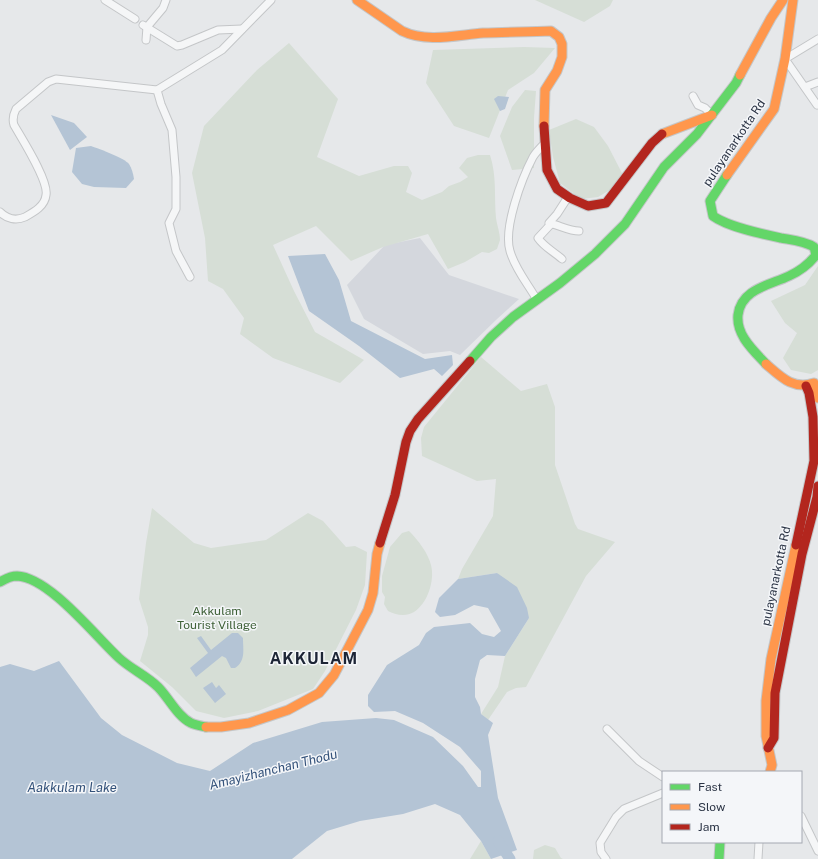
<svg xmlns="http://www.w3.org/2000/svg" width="818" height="859" font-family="'Public Sans',sans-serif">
  <rect width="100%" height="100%" fill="#e6e8ea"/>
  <polygon fill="#d4d7dd" points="420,238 449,275 519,299 497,319 460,355 450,351 423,354 364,319 347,285 385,245"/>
  <g fill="#d6ded6">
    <polygon points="535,0 613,0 610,6 584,22"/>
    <path d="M 289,43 L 338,99 L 317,157 L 359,176 L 394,166 L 408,166 L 412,173 L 406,192 L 422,200 L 442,192 L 449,186 L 460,182 L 468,177 L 459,168 L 467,158 L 478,155 L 490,155 C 497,177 494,196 496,218 C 497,225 500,233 500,240 C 499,243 498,246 497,249 L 489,253 L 482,252 L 465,262 L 448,269 L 428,234 L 383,247 L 351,261 L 316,226 L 273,245 L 294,291 L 315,332 L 364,360 L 340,383 L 273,358 L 240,334 L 244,318 L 223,289 L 208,281 L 205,238 L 192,173 L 204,126 L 257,70 Z"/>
    <polygon points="524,47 555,48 534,73 508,90 489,138 454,126 426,83 433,50"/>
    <polygon points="525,90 536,91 534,118 534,168 512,170 500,136 512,107"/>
    <polygon points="576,119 594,127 608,146 624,177 615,187 598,197 581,199 560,183 553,157 549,130"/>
    <polygon points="818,266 818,370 811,374 791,370 783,358 797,333 785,323 771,301 805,285"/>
    <polygon points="481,357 521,391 547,384 555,407 555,465 575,524 578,529 615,542 586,576 526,687 516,688 507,692 488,720 481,714 498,687 505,656 529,618 497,573 458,579 462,569 493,516 496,479 477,481 422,456 421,438 424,427"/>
    <polygon points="152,508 194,543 211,548 266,540 308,513 323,521 346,547 355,546 367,552 365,585 356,610 325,671 313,689 258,711 224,718 196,711 172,687 140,661 148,635 148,627 139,599 146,543"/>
    <path d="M 409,531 C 418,540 428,553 431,565 C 435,580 428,603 414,612 C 406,617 395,615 388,611 L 384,604 L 385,597 L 382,592 L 382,576 L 390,547 L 402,533 Z"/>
    <polygon points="481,841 491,859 470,859"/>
    <polygon points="545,845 555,848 561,858 563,859 533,859 534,850"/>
  </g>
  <g fill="#b4c4d5">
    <polygon points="498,96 509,97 505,109 500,111 494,99"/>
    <polygon points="51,115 74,123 87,137 70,150"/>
    <path d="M 91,146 C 100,149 124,158 129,164 C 132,169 133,173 134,179 L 126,188 L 94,187 L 82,184 L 72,172 L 76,148 Z"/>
    <polygon points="325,254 339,280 351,321 425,359 452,355 453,365 442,376 434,369 400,378 359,346 309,311 288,256"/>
    <polygon points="497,573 517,587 527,608 529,618 505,656 487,655 480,660 475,679 475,697 480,707 481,714 493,723 488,735 498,798 517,850 491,859 481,841 460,815 435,804 403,814 360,821 327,831 292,859 0,859 0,667 10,664 34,671 59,661 101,718 122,735 177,763 210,771 253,743 322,722 376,718 394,720 433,737 463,766 478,787 481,787 481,771 460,747 423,723 395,711 374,712 368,706 368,695 387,665 419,645 426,633 434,627 470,623 482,634 494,637 501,631 488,608 474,605 455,615 440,617 435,612 439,598 458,579"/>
    <path d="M 232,633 L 238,633 L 243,638 C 243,650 246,661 235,668 L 231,668 L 226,658 L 222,656 L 196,677 L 190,668 L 208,653 L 197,638 L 201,636 L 211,650 Z"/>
    <polygon points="212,682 216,688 219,685 226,694 215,703 203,688"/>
  </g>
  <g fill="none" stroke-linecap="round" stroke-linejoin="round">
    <polyline stroke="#b4c4d5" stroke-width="11" points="498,841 510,859"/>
    <g stroke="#c4c6c8" stroke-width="9">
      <g id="street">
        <polyline points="105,0 135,19"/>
        <polyline points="143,25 177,46 182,45 218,30 242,29"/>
        <polyline points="146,40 147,27 163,8 166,0"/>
        <polyline points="805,87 818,82"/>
        <polyline points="693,96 698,105 705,108 712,115"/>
        <polyline points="817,105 785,59 818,39"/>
        <path d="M 568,197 L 557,214 L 549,223 C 559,225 569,231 579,231"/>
        <path d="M 0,212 C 7,219 16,221 25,217 C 34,212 45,206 46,195 C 49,181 22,139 14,125 C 12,119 13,115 16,109 L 48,82 L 56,79 L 157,90"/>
        <path d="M 551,224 L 538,238 C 544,247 553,251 562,259"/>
        <polyline points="190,277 176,251 169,223 176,209 176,177 172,130 161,104 157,90 222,50 271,0"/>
        <path d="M 537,300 C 528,284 515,269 510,251 C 503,228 522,178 533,157 C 536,152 541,147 545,143"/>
        <polyline points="607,729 639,761 663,777"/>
        <polyline points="801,816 818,851"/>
        <polyline points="606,859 601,852 600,843 616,817 624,809 663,793"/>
        <polyline points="758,859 759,842"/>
      </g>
    </g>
    <g stroke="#c4c6c8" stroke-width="11">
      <g id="fast">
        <path d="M 727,175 L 710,201 L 713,216 C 728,227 762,234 781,238 C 792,240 804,241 814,247 L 816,255 C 809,264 800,271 789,276 C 770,285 741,289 738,315 C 736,335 753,350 766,364"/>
        <polyline points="470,361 491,337 513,317 560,283 595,254 625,224 664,167 697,134 736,83 740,75"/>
        <path d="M 0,582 C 5,579 11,576 17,576 C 49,577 96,637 119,658 C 131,669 147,676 158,687 C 169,698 177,716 191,723 C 195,725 201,726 206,727"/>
        <polyline points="719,859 720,842"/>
      </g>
    </g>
    <g stroke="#c4c6c8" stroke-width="11">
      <g id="slow">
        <path d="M 357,0 L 402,31 C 427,43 457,35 483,33 C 506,32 529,32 551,31 L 559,37 L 562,44 L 562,57 L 557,71 L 545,90 L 544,126"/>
        <polyline points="740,75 771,18 783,0"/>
        <polyline points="662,134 712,115"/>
        <polyline points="727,175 774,109 785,59 793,0"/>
        <path d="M 766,364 C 781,377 793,390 814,383 L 818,398"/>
        <polyline points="206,727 221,727 249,723 288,710 319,693 334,675 368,610 373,593 377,554 380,543"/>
        <polyline points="770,772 772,765 766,736 766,701 771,659 796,545"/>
      </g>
    </g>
    <g stroke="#c4c6c8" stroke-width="11">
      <g id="jam">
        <polyline points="544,126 547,170 557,189 570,198 588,206 606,203 652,143 662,134"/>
        <polyline points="380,543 395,495 406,442 410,431 418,419 470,361"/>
        <polyline points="796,545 814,461 813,417 809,393 806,386"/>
        <polyline points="768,748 774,738 775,693 802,554 817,497 818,486"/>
      </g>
    </g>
    <use href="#street" stroke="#f5f6f7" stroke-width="7"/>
    <use href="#fast" stroke="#63d668" stroke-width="9"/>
    <use href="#slow" stroke="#ff974d" stroke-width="9"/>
    <use href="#jam" stroke="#b3261e" stroke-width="9"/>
  </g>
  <g text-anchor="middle" stroke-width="3" stroke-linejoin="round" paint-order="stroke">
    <g font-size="12" fill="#2b3445" stroke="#f4f6f9">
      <text transform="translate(734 143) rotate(-56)" y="4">pulayanarkotta Rd</text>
      <text transform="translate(776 576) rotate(-78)" y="4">pulayanarkotta Rd</text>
    </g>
    <g font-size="12" fill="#3f6138" stroke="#f4f6f9">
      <text x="217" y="615">Akkulam<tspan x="217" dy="14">Tourist Village</tspan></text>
    </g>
    <g font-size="13" font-style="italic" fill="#34527a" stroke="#f4f6f9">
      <text transform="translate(273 769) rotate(-14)" y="5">Amayizhanchan Thodu</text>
      <text x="72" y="792">Aakkulam Lake</text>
    </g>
    <g font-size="16" font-weight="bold" letter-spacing="1" fill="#1d2536" stroke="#f4f6f9">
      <text x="314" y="664">AKKULAM</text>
    </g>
  </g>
  <rect x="662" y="771" width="140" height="72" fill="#f4f6f9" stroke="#a4a8b1"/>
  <rect x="670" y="784" width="20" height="6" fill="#63d668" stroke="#a4a8b1"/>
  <text x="698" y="791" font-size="12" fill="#2b3445">Fast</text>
  <rect x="670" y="804" width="20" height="6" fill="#ff974d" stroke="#a4a8b1"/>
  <text x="698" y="811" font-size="12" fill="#2b3445">Slow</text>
  <rect x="670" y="824" width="20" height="6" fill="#b3261e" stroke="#a4a8b1"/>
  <text x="698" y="831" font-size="12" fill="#2b3445">Jam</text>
</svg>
